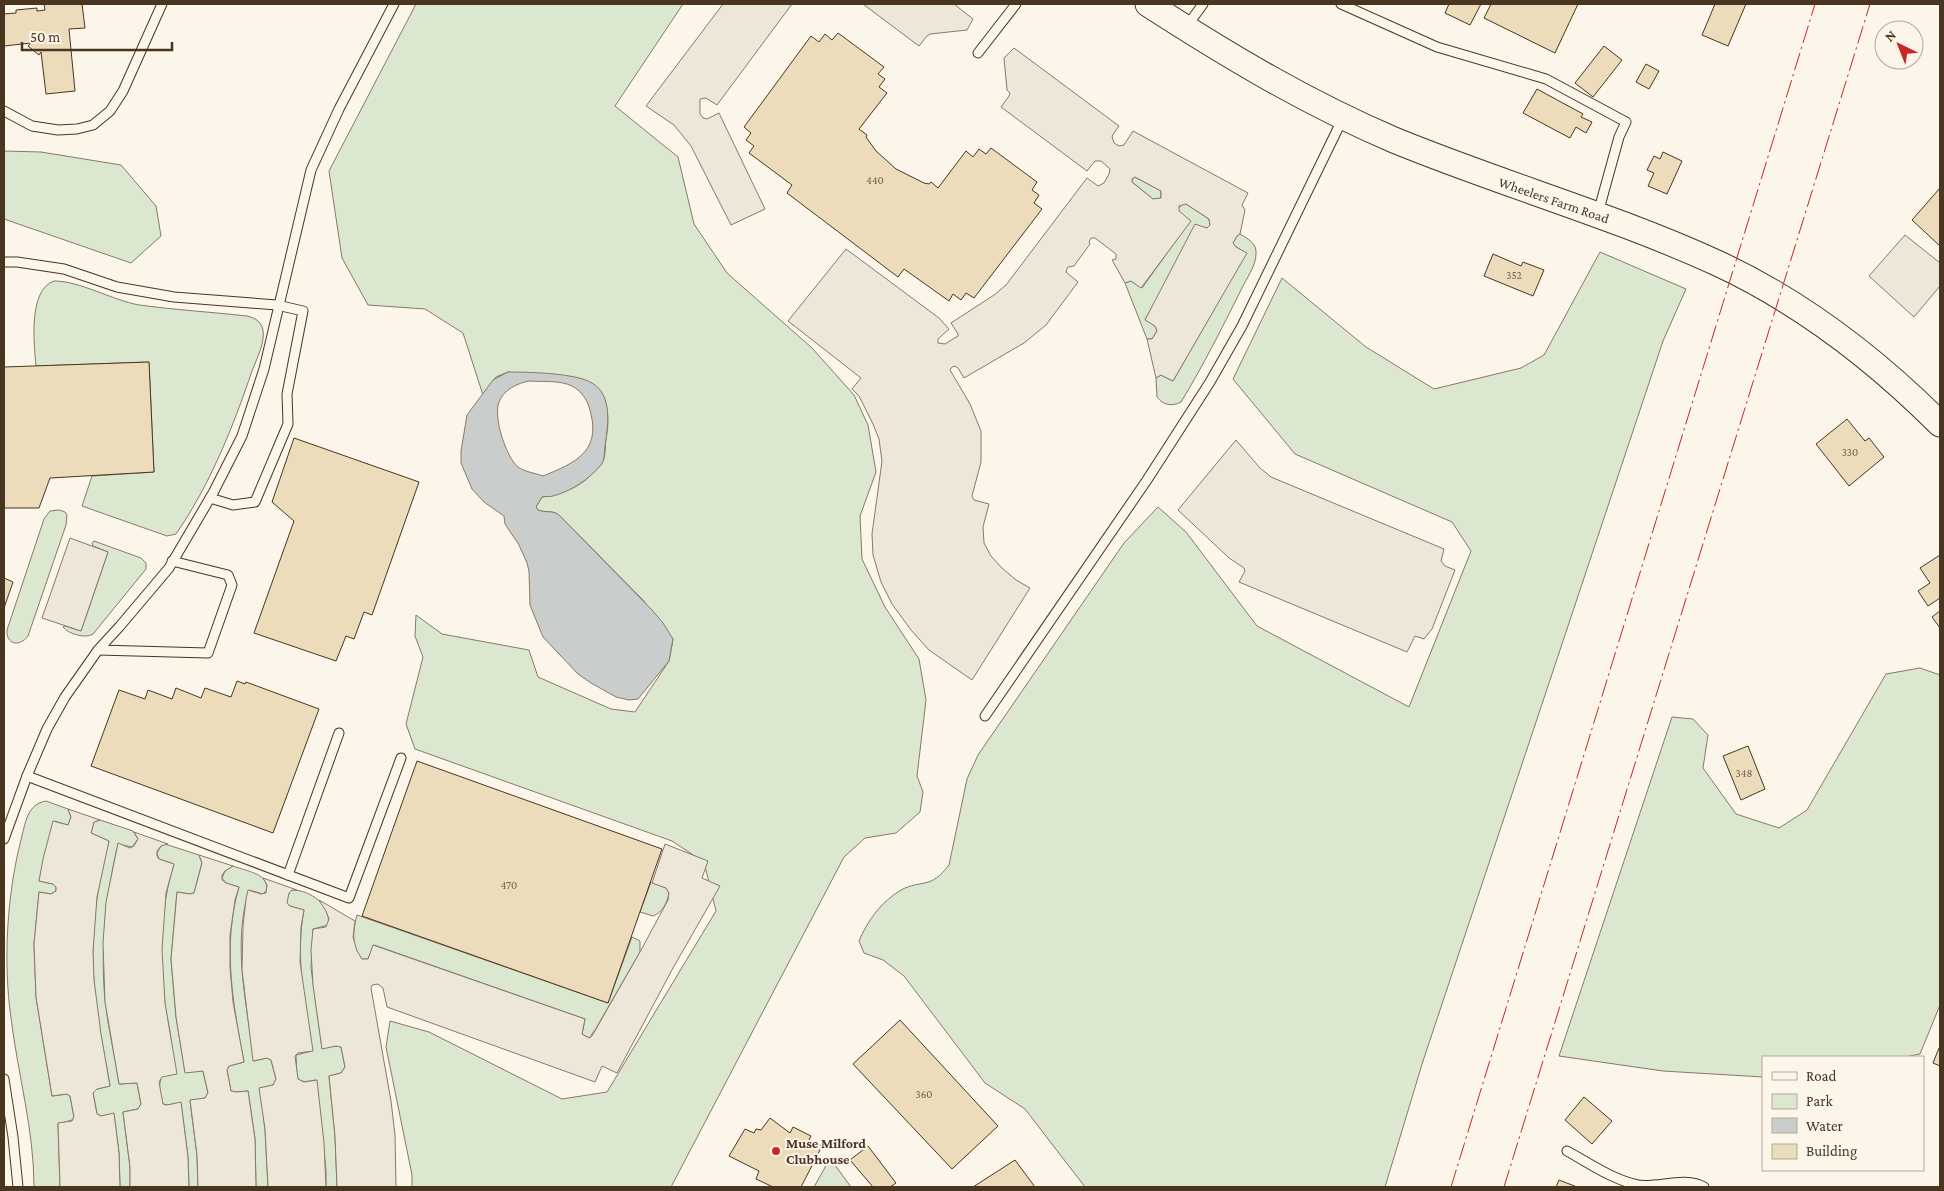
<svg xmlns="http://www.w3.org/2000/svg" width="1944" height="1191" font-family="'Crimson Pro',serif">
  <rect width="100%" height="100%" fill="#fbf6e9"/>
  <g fill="#dce7d0" stroke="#887966">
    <path d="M 416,4 L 683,4 L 615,106 L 678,157 L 694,224 L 727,273 L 812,348 L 854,395 L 868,425 L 876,472 L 860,516 L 862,559 L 885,607 L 919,659 L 926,700 L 917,776 L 923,792 L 920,812 L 896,833 L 865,838 L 844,857 L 671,1187 L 412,1187 L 412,1175 L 386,1047 L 390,1021 L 429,1032 L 562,1099 L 607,1092 L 716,911 L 704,862 L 672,841 L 415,749 L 406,724 L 423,657 L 415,636 L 416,615 L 442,634 L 529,650 L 538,677 L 611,709 L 635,712 L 669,661 L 673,639 L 643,600 L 559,515 C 553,510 545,513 538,510 L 536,507 L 542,497 C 562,493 578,489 593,473 C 596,469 601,466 603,461 C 606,455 605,446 606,438 C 610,420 608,402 597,387 L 508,372 L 496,377 L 483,395 L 463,333 L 425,309 L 368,305 L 342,258 L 329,171 Z"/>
    <polygon points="4,151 41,152 121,165 156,206 161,236 131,263 4,219"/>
    <polygon points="1135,177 1161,191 1161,198 1158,200 1153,199 1132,182 1132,179"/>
    <polygon points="1182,204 1186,204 1209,219 1210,225 1209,228 1204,228 1145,319 1155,326 1157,331 1152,339 1147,339 1125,283 1131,281 1142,288 1190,221 1180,214 1178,209"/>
    <path d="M 1240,234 C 1248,239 1257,243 1256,254 C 1256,266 1246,279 1241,290 C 1222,328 1203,366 1181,402 C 1172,407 1163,405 1157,397 L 1156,378 L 1161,375 L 1173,381 L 1246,253 L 1236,247 L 1233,243 L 1237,236 Z"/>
    <path d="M 1600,252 L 1686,289 L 1663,341 L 1423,1061 L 1385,1187 L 1085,1187 L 1025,1109 L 985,1083 L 904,976 L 883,960 L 864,953 L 859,941 C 868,920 881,902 901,890 C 922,879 930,890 949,865 L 967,779 L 978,755 L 1124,543 L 1158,507 L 1186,532 L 1257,626 L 1409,707 L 1471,551 L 1452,522 L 1295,454 L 1233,379 L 1282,278 L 1366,347 L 1434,389 L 1521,368 L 1544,355 Z"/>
    <path d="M 54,281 C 80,281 112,300 139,305 C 175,310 212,312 247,316 C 255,318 261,321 263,330 C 265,343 257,358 252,371 C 233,427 210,485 176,534 L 167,536 L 82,506 L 92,476 L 154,472 L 149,362 L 36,366 C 34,344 28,290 54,281 Z"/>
    <path d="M 59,510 L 65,512 L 67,515 L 66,525 L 28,636 C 20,647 6,645 7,630 L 44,519 L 50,511 Z"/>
    <path d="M 94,541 L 141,558 L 146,563 L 146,569 L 93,634 C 86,639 68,634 63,627 L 65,626 L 81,631 L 108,552 L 93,546 L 92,543 Z"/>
    <polygon points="1920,668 1940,675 1940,1005 1920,1054 1905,1057 1763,1057 1763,1077 1663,1071 1559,1056 1672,717 1693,719 1708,735 1703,768 1736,814 1779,828 1807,810 1886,674"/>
    <path d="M 46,801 L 68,809 L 71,817 L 68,825 L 54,821 L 39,881 L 53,884 L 56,887 L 56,891 L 51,894 L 39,892 L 34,944 L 36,997 L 52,1096 L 67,1094 L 70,1096 L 74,1117 L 72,1120 L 58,1124 L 60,1187 L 34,1187 C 34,1130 18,1075 11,1018 C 3,962 7,894 21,840 C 25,824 27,804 46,801 Z"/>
    <path d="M 100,820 L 133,831 L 138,839 L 132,847 L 118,844 C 106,896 100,947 105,1000 C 108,1028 115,1056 119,1084 L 137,1083 L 141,1104 L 138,1109 L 123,1112 L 130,1167 L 130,1187 L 120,1187 L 119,1153 L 114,1114 L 101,1116 L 97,1114 L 93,1093 L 97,1089 L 110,1086 C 104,1051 96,1016 94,981 C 90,934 97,886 109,841 L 91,833 L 94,822 Z"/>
    <path d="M 165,844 L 199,855 L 202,863 L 194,893 L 190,894 L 177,892 L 171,959 L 176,1017 L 185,1072 L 203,1071 L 208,1093 L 205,1098 L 190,1101 L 197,1155 L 198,1187 L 189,1187 L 188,1157 L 181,1103 L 167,1105 L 163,1104 C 153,1078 168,1072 171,1049 C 173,1039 166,1016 165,1004 C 159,958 160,909 174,864 L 159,859 L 157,853 L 161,846 Z"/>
    <path d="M 233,866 C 246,871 271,874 266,891 L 263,894 L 249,890 C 232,945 247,1005 254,1061 L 267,1058 L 271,1060 L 276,1079 L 273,1085 L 260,1088 L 265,1129 L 268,1187 L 256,1187 L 255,1139 L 248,1091 L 236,1092 L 231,1091 L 227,1070 L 229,1066 L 244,1062 C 233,1004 222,945 239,887 L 226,883 L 222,878 L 225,871 Z"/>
    <path d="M 651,882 L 666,888 L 669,893 C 667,903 663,912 653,916 L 640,912 Z"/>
    <path d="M 292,890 C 310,890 332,905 328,925 L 313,929 L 311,968 L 322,1048 L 336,1046 L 341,1047 L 345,1067 L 341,1073 L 329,1076 L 335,1136 L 337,1187 L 326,1187 L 326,1170 L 316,1080 C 309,1081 301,1084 297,1077 L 296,1055 L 312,1051 C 305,1004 295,957 304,910 L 290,906 L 286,903 L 289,893 Z"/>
    <path d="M 357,915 L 608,1003 L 632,937 L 640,941 L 640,952 L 595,1030 L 589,1038 L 582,1034 L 585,1019 L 374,945 L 368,959 L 362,959 C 351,948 353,929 357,915 Z"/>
    <polygon points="832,1161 851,1187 814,1187 828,1162"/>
  </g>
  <g fill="#ede7d9" stroke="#887966" fill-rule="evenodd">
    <polygon points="723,4 792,4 717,105 706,98 700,99 700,114 703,118 707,119 719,113 765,209 731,225 691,146 674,125 646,106"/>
    <polygon points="863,4 954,4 973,19 967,30 930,34 927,36 919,46"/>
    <path d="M 1014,48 L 1119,126 L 1112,136 L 1114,143 L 1119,146 L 1124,145 L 1133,131 L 1248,193 L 1242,205 L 1245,210 L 1240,234 L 1237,236 L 1233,243 L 1236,247 L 1247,253 L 1173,381 L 1161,375 L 1156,378 L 1147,339 L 1152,339 L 1157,331 L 1155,326 L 1145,320 L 1195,224 L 1207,228 L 1210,225 L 1209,219 L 1186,204 L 1179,206 L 1179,211 L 1191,221 L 1141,288 L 1131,281 L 1125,283 L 1112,260 L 1116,259 L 1116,254 L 1095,238 L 1091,238 L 1089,242 L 1090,244 L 1074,266 L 1068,267 L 1067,269 L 1066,272 L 1078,282 L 1046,325 L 1024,343 L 964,378 L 958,368 L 955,366 L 952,367 L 950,370 L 970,404 L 981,431 L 981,462 L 972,496 L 974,500 L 989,504 L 983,527 L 984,543 L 991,556 L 1002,568 L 1016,580 L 1030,588 L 972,680 L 929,650 L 911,630 L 892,604 L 881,582 L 873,555 L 872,534 L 882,461 L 879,439 L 873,424 L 859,396 L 852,389 L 861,378 L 788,321 L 846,249 L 939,318 L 949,329 L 938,339 L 938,343 L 945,344 L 958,336 L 958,334 L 951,323 L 994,295 L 1006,285 L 1087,178 L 1098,186 L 1104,183 L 1109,174 L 1110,169 L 1101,161 L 1095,161 L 1087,171 L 1001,107 L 1009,96 L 1010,93 L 1007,90 L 1004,58 ZM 1135,177 L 1161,191 L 1161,198 L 1153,199 L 1132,182 L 1132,179 Z"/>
    <polygon points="1905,235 1940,263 1940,286 1914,317 1869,276"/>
    <polygon points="1236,440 1260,468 1271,477 1444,549 1441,561 1445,566 1455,570 1432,629 1424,639 1415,636 1407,652 1239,582 1245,571 1244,568 1229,558 1178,510"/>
    <polygon points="70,538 108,552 81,631 42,618"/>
    <polygon points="68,809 100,820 94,822 91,833 109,841 97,897 93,951 94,980 101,1034 110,1086 97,1089 93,1093 97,1114 101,1116 114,1113 119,1153 120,1187 60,1187 58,1123 72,1121 74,1117 70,1096 67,1094 52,1096 36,997 34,944 39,892 51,894 56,891 56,887 53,884 39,881 43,859 53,821 68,825 71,817"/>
    <polygon points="134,832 168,844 161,846 157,851 157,856 159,859 174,864 166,893 162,949 165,1003 177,1074 162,1077 159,1082 163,1104 167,1105 181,1102 188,1157 189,1187 130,1187 130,1167 123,1112 138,1109 141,1104 137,1083 119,1084 105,1002 103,943 106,902 118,843 130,848 134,846 138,839"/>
    <polygon points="665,844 708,861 702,878 720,886 673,968 617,1073 602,1066 595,1082 387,1007 383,988 378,984 372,985 371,988 391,1101 395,1135 396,1187 337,1187 335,1136 329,1076 341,1073 345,1067 341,1047 336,1046 322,1049 313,985 311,950 313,929 326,927 329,919 326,911 319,900 355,921 353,937 357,951 362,959 368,959 373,945 585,1019 582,1034 589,1038 592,1036 640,952 668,900 669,893 666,888 652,883"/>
    <polygon points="199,855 233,866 225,871 222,875 222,880 226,883 239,887 235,900 230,935 230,968 233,1002 244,1062 229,1066 227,1070 231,1091 236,1092 248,1091 255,1139 256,1187 198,1187 197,1155 190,1100 205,1098 208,1093 203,1071 185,1073 176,1017 171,959 177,892 190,894 194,893 202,863"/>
    <polygon points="263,878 297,890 292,890 289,893 287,903 290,906 304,910 301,927 300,962 313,1051 298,1053 295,1056 298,1079 304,1082 317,1080 324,1143 326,1187 268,1187 265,1129 259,1088 273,1085 276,1079 271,1060 267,1058 253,1061 242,970 243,926 246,899 248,890 261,894 266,893 267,885"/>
  </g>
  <path fill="#c9cecd" stroke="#887966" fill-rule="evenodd" d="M 508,372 C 528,372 576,373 592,383 C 613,395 608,426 605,446 C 604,453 605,460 601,465 C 589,479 572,491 553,496 C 550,497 546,496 542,497 L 536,507 L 538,510 C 545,513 553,510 559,515 L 652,610 L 663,623 L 673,639 L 669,661 L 638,699 L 629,700 L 616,697 L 591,683 L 578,674 L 543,637 L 530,605 L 529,571 L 527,563 L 519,545 L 505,524 L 504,516 L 484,502 L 472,489 L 461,463 L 461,451 L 467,415 L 493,380 ZM 529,381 C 542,382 560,380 572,386 C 583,392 588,401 591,414 C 600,452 575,463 543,476 C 535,473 525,472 518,467 C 506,457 493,417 499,402 C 503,390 518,383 529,381 Z"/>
  <g fill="#ecdcbc" stroke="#4a3520">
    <polygon points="44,4 82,4 85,28 69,29 75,91 46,94 41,52 39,55 28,46 31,43 4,46 4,14 16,13 16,10 37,8 37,11 45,10"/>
    <polygon points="1449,4 1481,4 1470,25 1445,13"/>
    <polygon points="1491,4 1578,4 1555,53 1484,18"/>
    <polygon points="1715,4 1746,4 1728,46 1702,35"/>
    <polygon points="838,33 884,67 878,74 885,79 879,87 887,93 859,129 867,135 866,137 876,151 896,169 924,183 929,184 931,182 938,188 966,151 973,157 979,149 986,154 991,148 1037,182 1032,190 1039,195 1034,203 1042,209 974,298 966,293 961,300 953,294 949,301 904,269 898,277 787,193 792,185 749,153 754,146 746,140 751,133 744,127 811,36 819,42 825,34 832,40"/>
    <polygon points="1604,46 1622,60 1593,97 1575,83"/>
    <polygon points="1646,64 1659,71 1649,89 1636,82"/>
    <polygon points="1537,89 1583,114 1581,117 1592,122 1586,133 1576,127 1570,138 1523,113"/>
    <polygon points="1663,152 1682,161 1667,194 1648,186 1654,173 1647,170 1654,156 1660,159"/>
    <polygon points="1940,188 1940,246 1912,220"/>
    <polygon points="1493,254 1521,266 1523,262 1544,270 1533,296 1484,276"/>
    <polygon points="149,362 154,472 50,478 39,508 4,508 4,367"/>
    <polygon points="1847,419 1865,441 1869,438 1884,457 1849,486 1816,444"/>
    <polygon points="294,438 419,482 372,615 364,612 354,639 346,636 336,661 254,633 294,521 272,502"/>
    <polygon points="1940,555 1940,598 1928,606 1918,591 1930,583 1920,568"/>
    <polygon points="4,578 13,582 4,608"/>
    <polygon points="1940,611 1940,628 1932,617"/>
    <polygon points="237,681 245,684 246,682 319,709 273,833 91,766 119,690 145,699 148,690 172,699 176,688 201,698 205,688 231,697"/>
    <polygon points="1748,746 1765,789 1741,800 1723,756"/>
    <polygon points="417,761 662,849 608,1003 362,916"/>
    <polygon points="900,1020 998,1126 952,1169 853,1064"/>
    <polygon points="1939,1048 1940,1048 1940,1066 1933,1063"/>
    <polygon points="1584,1097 1612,1121 1592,1144 1565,1120"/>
    <polygon points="770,1118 790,1133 793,1127 811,1136 809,1140 822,1146 801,1187 773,1187 756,1179 759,1171 729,1156 745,1129 754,1133 756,1129 761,1130"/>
    <polygon points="868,1146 896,1183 890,1187 873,1187 850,1160"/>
    <polygon points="1015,1160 1035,1187 973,1187"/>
    <polygon points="1559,1180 1577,1187 1556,1187"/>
  </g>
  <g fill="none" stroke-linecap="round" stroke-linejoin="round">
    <g stroke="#4a3520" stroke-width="11">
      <g id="lane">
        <polyline points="1341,4 1437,47 1546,79 1626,122 1619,137 1598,213"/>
        <polyline points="1187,26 1203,4"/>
        <polyline points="978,53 1016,4"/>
        <polyline points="4,111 32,126 58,130 77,129 93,125 110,111 123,91 162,4"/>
        <polyline points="4,262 17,262 64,269 117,287 174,297 277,305 303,311 287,394 288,424 255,502 233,505 210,498"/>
        <polyline points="98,650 208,653 232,585 228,575 172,561"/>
        <polyline points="985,716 1147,480 1210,382 1242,326 1343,118"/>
        <polyline points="27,776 349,898 401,758"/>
        <polyline points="4,839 27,776 47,729 65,697 98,650 120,626 169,568 213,493 242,436 264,369 311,170 339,109 394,4"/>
        <polyline points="288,875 339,733"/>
        <polyline points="4,1079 13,1137 18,1187"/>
        <path d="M 1567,1151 C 1589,1163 1613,1180 1638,1185 C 1659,1188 1685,1176 1704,1187"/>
      </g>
    </g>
    <g stroke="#4a3520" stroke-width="27">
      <path id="secondary" d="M 1148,4 C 1227,55 1307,103 1394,140 C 1501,184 1612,215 1717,263 C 1801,302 1875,359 1940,424"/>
    </g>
    <use href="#lane" stroke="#fbf6e9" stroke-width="9"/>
    <use href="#secondary" stroke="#fbf6e9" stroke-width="25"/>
    <g stroke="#c62828" stroke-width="1" stroke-dasharray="18 4 2.5 4" stroke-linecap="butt">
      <polyline points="1451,1187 1815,4"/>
      <polyline points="1504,1187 1870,4"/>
    </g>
  </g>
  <circle fill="#c62828" stroke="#fbf6e9" stroke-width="2" cx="776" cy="1151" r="5"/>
  <g text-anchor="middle" stroke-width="4" stroke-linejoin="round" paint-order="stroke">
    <g font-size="11" fill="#725f47">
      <text x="875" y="184">440</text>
      <text x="1514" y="279">352</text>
      <text x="1850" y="456">330</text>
      <text x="1744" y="777">348</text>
      <text x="509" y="889">470</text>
      <text x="924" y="1098">360</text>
    </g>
    <g font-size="14" fill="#4a3520" stroke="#fbf6e9">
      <text transform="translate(1554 200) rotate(19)" y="5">Wheelers Farm Road</text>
    </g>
    <g font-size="14" font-weight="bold" fill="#4a3520" stroke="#fbf6e9" text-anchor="start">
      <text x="786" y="1148">Muse Milford<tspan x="786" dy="16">Clubhouse</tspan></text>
    </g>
  </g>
  <rect width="1944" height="1191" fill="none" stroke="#4a3520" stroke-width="10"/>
  <rect x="1762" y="1056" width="162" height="115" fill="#fbf6e9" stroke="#b4a999"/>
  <rect x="1772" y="1072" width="25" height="8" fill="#fbf6e9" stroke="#b4a999"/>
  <text x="1806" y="1081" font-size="15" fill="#4a3520">Road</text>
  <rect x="1772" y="1094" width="25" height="15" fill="#dce7d0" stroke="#b4a999"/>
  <text x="1806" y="1106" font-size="15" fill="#4a3520">Park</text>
  <rect x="1772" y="1118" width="25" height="15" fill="#c9cecd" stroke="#b4a999"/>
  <text x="1806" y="1131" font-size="15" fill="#4a3520">Water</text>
  <rect x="1772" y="1144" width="25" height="15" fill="#ecdcbc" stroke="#b4a999"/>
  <text x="1806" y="1156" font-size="15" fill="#4a3520">Building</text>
  <g transform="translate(1899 45) rotate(317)"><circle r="24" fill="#fbf6e9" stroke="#b4a999"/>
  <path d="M0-4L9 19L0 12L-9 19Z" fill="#c62828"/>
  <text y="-8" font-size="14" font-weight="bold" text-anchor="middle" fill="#4a3520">N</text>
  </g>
  <path d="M22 42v8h150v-8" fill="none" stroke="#4a3520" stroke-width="2.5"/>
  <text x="30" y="42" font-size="15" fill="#4a3520" stroke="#fbf6e9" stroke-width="4" paint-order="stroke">50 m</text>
</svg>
